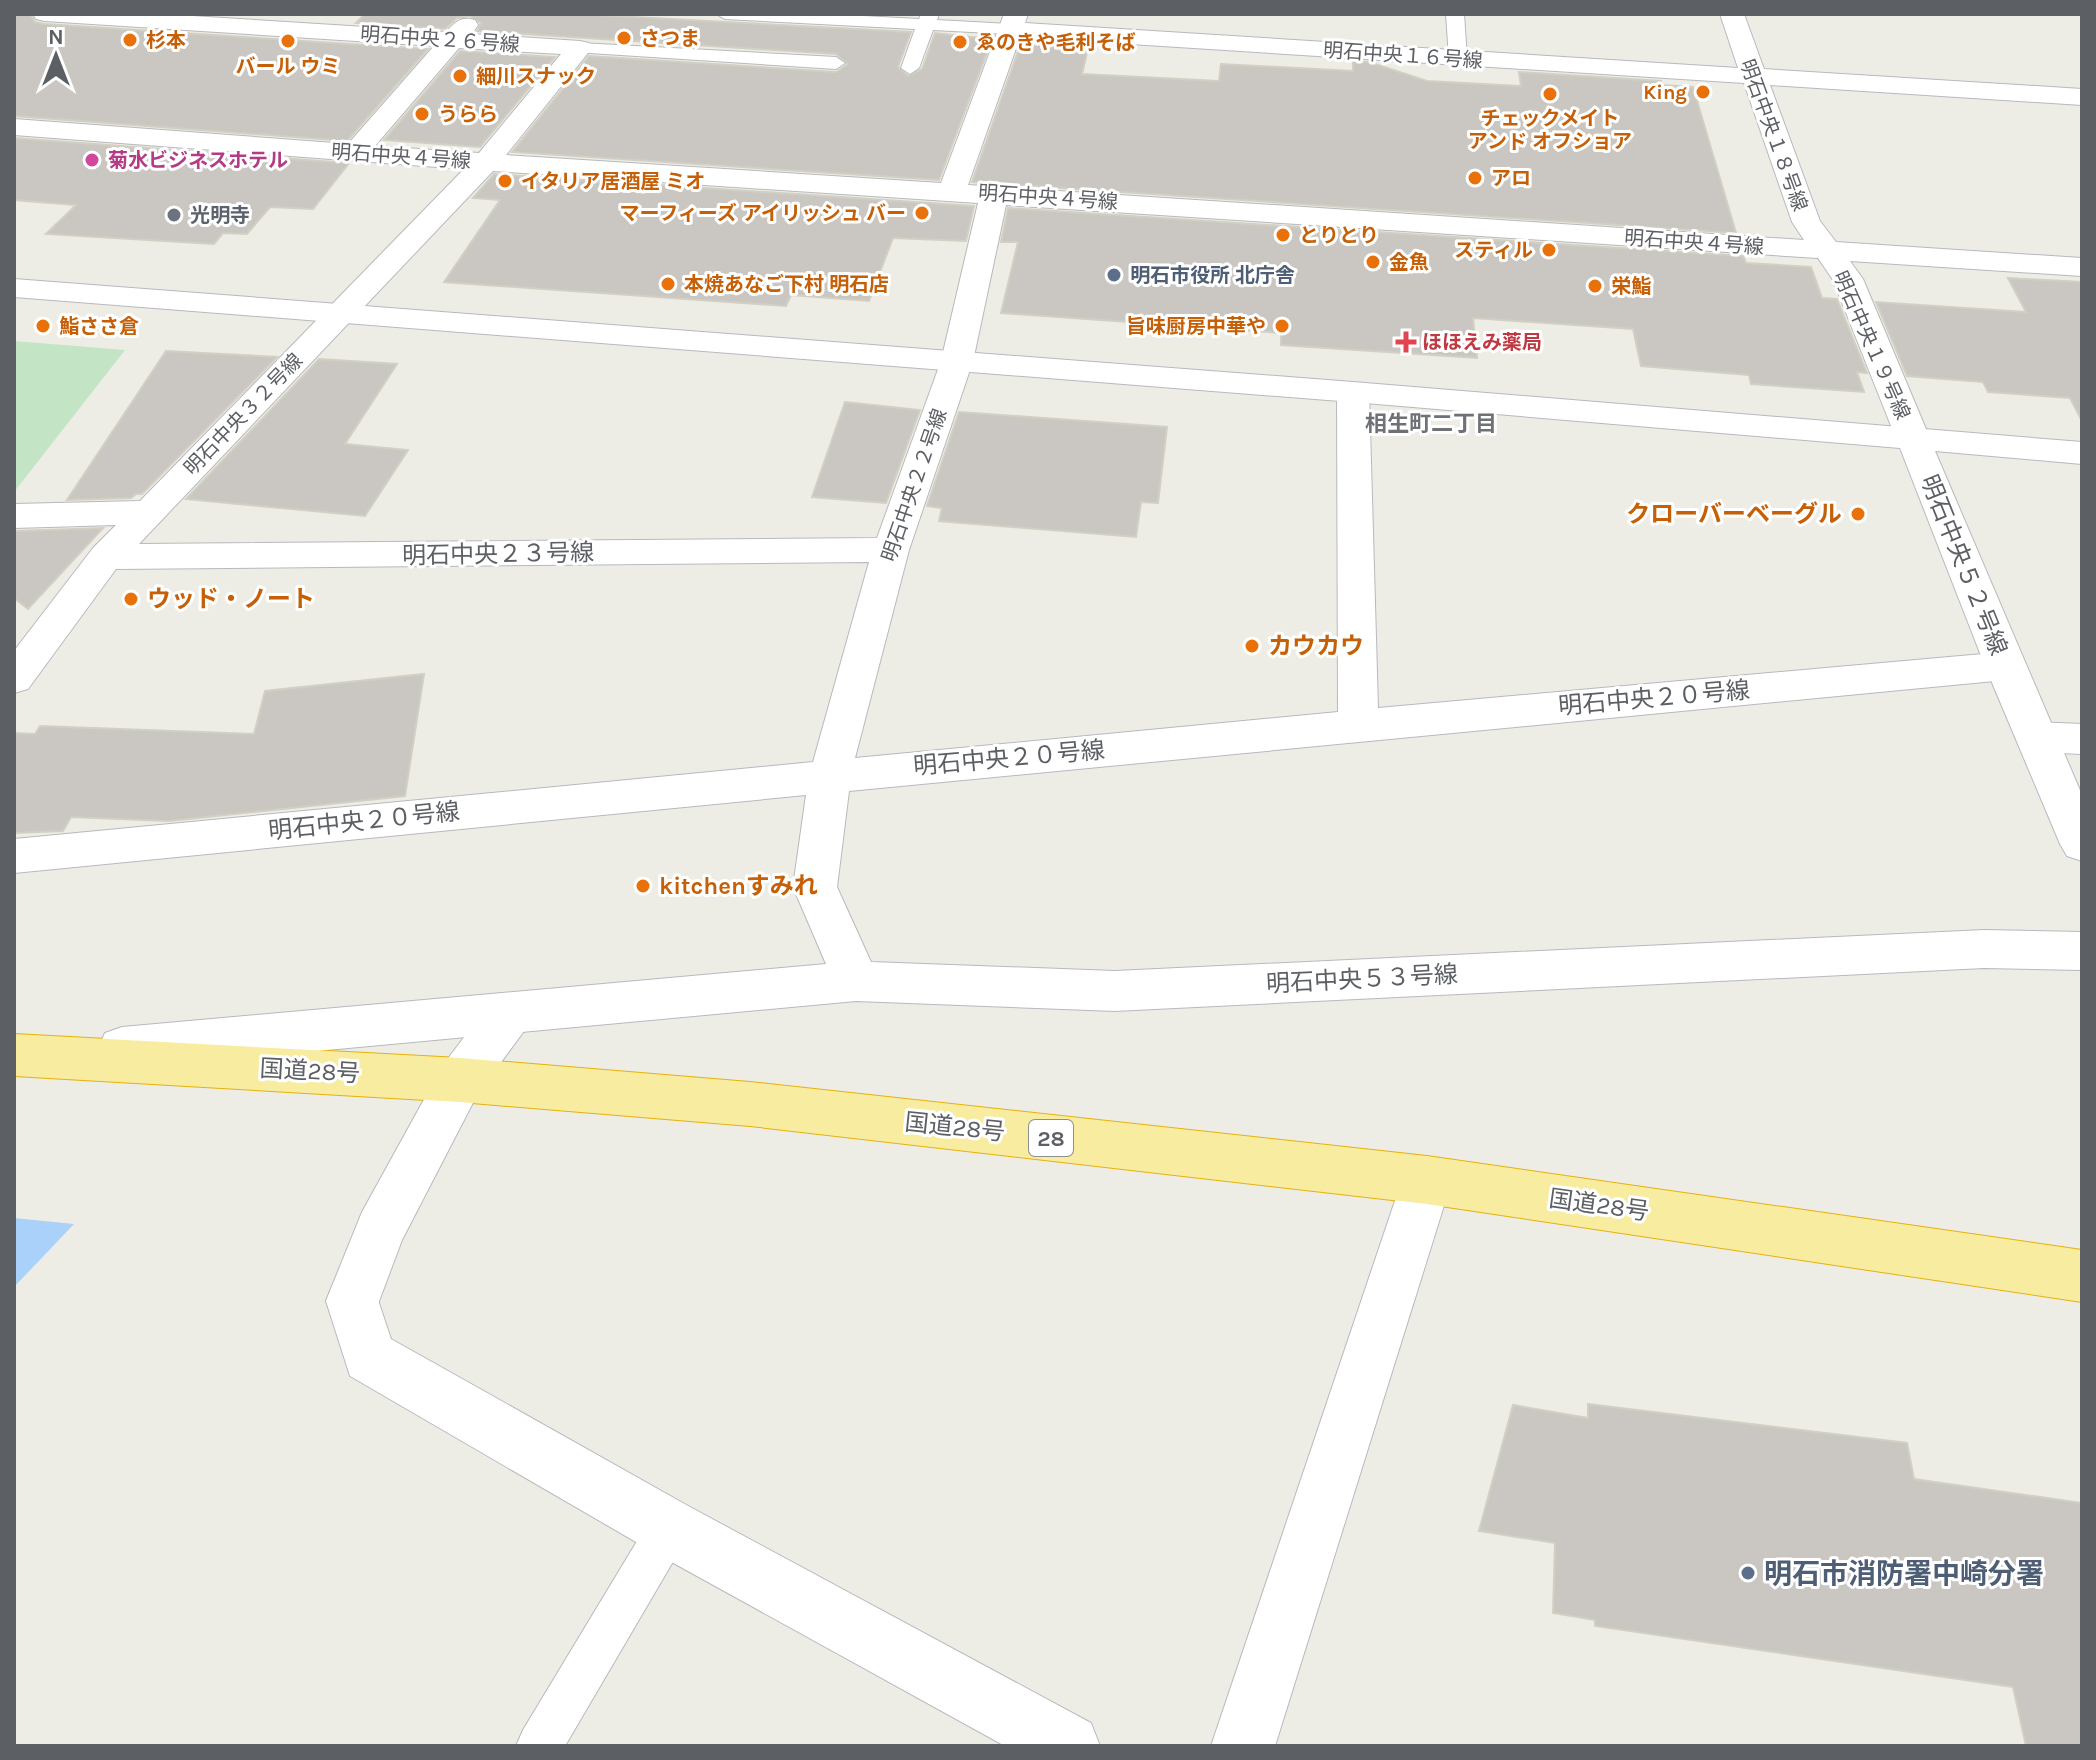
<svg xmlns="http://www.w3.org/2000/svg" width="2096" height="1760" font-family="Karla,'Noto Sans JP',sans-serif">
  <rect width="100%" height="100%" fill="#eeede5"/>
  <polygon fill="#c3e4c5" points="14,341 125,350 14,492"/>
  <polygon fill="#a9d1fa" points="14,1218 74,1224 14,1287"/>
  <g fill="#cac7c2" stroke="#d2cfc3" stroke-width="2">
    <polygon points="14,14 30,14 35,22 45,24 428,49 347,141 14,116"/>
    <polygon points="365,14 577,14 911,32 898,67 908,76 922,69 935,33 992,39 939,180 512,152 589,56 836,72 848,64 836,54 477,31 481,23 470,16 457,18 445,29 356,23"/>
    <polygon points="1022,40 1089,44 1082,74 1219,81 1221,64 1353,71 1353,61 1369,62 1427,81 1521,86 1519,72 1661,81 1662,85 1693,87 1736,233 972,182"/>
    <polygon points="460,51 555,57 480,147 384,140"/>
    <polygon points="14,138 349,163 313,209 270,207 247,234 223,233 214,244 46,234 76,205 14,200"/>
    <polygon points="494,174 974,206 966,241 893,238 869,301 791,295 786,306 444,282 500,200 473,198"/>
    <polygon points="1008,208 1743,256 1746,263 1811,267 1822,298 1837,299 1867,373 1857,372 1864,392 1751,384 1749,375 1641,366 1633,329 1473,318 1477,358 1281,345 1281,333 1001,313 1018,242 1001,242"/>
    <polygon points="2008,278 2082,282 2082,421 2070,398 1988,392 1983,382 1907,376 1876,302 2026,312"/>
    <polygon points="166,351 277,357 142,494 136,494 131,498 67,500"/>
    <polygon points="319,359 397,364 345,444 408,450 365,516 186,499"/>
    <polygon points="845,402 920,410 886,503 812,497"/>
    <polygon points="959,412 1167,427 1158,503 1141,502 1136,537 939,521 942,508 927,506"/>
    <polygon points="103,528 28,609 14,598 14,531"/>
    <polygon points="424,674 405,796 169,821 71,817 63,831 14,833 14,733 35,734 40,726 254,734 265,691"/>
    <polygon points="1588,1404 1907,1443 1914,1479 2082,1503 2082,1746 2026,1746 2013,1687 1595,1626 1595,1620 1553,1613 1555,1543 1479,1531 1513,1405 1588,1418"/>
  </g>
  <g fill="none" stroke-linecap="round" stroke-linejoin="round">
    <g stroke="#b7b9be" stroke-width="2">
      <g id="service">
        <polygon points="716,14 826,14 919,19 921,14 939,14 937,20 1010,24 1019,29 1010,34 933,30 919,68 910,74 901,68 915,29 725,19"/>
        <polygon points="1446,14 1464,14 1467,58 1464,62 1458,63 1449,58"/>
        <polygon points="580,43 836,57 845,63 836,69 574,52 571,48 574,44"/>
        <polygon points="669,1507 684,1513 690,1528 684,1543 565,1746 516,1746 523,1730 654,1513"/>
      </g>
    </g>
    <g stroke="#b7b9be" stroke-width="2">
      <g id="minor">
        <path d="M 33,14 L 160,14 L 446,32 C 456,22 460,16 475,20 L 478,25 L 472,34 L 580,41 L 589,43 L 592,48 L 506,155 L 941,183 L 1004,14 L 1028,14 L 1025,23 L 1738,68 L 1720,14 L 1744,14 L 1764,69 L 2082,89 L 2082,105 L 1770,85 L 1820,221 L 1836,242 L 2082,258 L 2082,276 L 1850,261 L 1863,279 L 1931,441 L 1926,448 L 1914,452 L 1902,448 L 1897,441 L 1833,280 L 1818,258 L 1006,205 L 973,361 L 909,550 L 855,758 L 1338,712 L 1337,392 L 1341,385 L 1353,382 L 1365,385 L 1369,392 L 1378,708 L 2005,652 L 2019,656 L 2025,666 L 2019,676 L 2005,680 L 849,791 L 837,887 L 871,962 L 1115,971 L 1984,930 L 2082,932 L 2082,970 L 1984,968 L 1115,1011 L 856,1001 L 122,1069 L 105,1063 L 98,1048 L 105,1033 L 122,1027 L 826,964 L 793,887 L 806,795 L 14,873 L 14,839 L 813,762 L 869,562 L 116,569 L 28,689 L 14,693 L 14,651 L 93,548 L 116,525 L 14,528 L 14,504 L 140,501 L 464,169 L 14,135 L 14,119 L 348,144 L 434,46 L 45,21 L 36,19 ZM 1020,37 L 1744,83 L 1792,222 L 1804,240 L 968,185 ZM 459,48 L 561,54 L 479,153 L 375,146 ZM 493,171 L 978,203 L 941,361 L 877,538 L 139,544 Z"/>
        <polygon points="2036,722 2082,724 2082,754 2036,752 2022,748 2016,737 2022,726"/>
        <polygon points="353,1275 372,1282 391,1339 690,1507 1091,1723 1100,1746 1005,1746 648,1549 350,1376 326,1301 334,1282"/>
      </g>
    </g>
    <g stroke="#b7b9be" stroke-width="2">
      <g id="tertiary">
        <polygon points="14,279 1353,382 2082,442 2082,464 1935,451 2082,795 2082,861 2067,856 2060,844 1985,666 1900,448 1353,402 14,297"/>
        <polygon points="510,993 527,999 534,1013 527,1027 477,1095 402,1240 372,1320 353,1327 334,1320 326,1301 362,1212 443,1065 493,999"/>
        <polygon points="1427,1156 1445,1163 1452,1180 1275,1746 1211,1746 1402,1180 1409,1163"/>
      </g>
    </g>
    <g stroke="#e6b10d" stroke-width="2">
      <polygon id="trunk" points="14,1034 460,1058 750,1082 1427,1156 2082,1250 2082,1302 1427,1204 750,1126 460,1102 14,1076"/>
    </g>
    <use href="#service" fill="#fff" fill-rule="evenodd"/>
    <use href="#minor" fill="#fff" fill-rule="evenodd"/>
    <use href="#tertiary" fill="#fff" fill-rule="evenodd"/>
    <use href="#trunk" fill="#f8eca0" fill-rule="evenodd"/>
  </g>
  <g fill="#e8710a" stroke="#fff" stroke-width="3">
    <circle cx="624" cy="38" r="8"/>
    <circle cx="130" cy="40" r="8"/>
    <circle cx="288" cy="41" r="8"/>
    <circle cx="960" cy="42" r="8"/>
    <circle cx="460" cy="76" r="8"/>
    <circle cx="1703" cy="92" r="8"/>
    <circle cx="1550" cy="94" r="8"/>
    <circle cx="422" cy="114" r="8"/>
    <circle cx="1475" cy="178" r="8"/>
    <circle cx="505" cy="181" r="8"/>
    <circle cx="922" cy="213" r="8"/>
    <circle cx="1283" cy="235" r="8"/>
    <circle cx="1549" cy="250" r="8"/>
    <circle cx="1373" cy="262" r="8"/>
    <circle cx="668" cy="284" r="8"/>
    <circle cx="1595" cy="286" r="8"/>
    <circle cx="43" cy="326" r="8"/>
    <circle cx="1282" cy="326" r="8"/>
    <circle cx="1858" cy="514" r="8"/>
    <circle cx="131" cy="599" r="8"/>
    <circle cx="1252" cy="646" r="8"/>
    <circle cx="643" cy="886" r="8"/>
  </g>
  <circle fill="#d1479c" stroke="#fff" stroke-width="3" cx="92" cy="160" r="8"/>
  <circle fill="#6b7280" stroke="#fff" stroke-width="3" cx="174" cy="215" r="8"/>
  <g fill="#5c6f8a" stroke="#fff" stroke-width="3">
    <circle cx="1114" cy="275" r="8"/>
    <circle cx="1748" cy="1573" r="8"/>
  </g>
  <path fill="#e0444e" stroke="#fff" stroke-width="3" d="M1402 330h8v8h8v8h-8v8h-8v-8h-8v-8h8z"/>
  <g text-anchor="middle" stroke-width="6" stroke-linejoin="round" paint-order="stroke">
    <g font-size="20" font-weight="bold" fill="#c56008" stroke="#fff" text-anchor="start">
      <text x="640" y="45">さつま</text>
      <text x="146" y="47">杉本</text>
      <text x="976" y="49">ゑのきや毛利そば</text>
      <text x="288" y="73" text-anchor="middle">バール ウミ</text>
      <text x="476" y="83">細川スナック</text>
      <text x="1687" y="99" text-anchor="end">King</text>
      <text x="438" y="121">うらら</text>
      <text x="1550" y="125" text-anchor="middle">チェックメイト<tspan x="1550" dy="23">アンド オフショア</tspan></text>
      <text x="1491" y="185">アロ</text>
      <text x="521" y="188">イタリア居酒屋 ミオ</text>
      <text x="906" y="220" text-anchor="end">マーフィーズ アイリッシュ バー</text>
      <text x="1299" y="242">とりとり</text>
      <text x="1533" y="257" text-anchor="end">スティル</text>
      <text x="1389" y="269">金魚</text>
      <text x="684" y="291">本焼あなご下村 明石店</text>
      <text x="1611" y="293">栄鮨</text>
      <text x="59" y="333">鮨ささ倉</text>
      <text x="1266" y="333" text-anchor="end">旨味厨房中華や</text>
    </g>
    <g font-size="20" fill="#5c5f64" stroke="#fff">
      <text transform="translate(440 39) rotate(4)" y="7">明石中央２６号線</text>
      <text transform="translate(1403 55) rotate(4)" y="7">明石中央１６号線</text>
      <text transform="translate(1774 135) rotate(70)" y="7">明石中央１８号線</text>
      <text transform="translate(401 156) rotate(4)" y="7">明石中央４号線</text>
      <text transform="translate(1048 197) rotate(4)" y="7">明石中央４号線</text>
      <text transform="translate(1694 242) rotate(4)" y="7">明石中央４号線</text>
      <text transform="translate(1872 345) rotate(66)" y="7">明石中央１９号線</text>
      <text transform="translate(243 414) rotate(-46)" y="7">明石中央３２号線</text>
      <text transform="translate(914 485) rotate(-71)" y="7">明石中央２２号線</text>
    </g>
    <g font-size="20" font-weight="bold" fill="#b23c85" stroke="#fff" text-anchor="start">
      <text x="108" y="167">菊水ビジネスホテル</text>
    </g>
    <g font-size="20" font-weight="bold" fill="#5b616d" stroke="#fff" text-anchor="start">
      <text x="190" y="222">光明寺</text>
    </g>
    <g font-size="20" font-weight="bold" fill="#4e5e75" stroke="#fff" text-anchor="start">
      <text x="1130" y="282">明石市役所 北庁舎</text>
    </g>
    <g font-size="20" font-weight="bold" fill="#be3a42" stroke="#fff" text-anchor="start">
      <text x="1422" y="349">ほほえみ薬局</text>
    </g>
    <g font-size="22" font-weight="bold" fill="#6e7176" stroke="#fff">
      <text x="1431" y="431">相生町二丁目</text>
    </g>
    <rect fill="#fff" stroke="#8d8f92" stroke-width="2" x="1029" y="1120" width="44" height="36" rx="6"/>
    <g font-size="22" font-weight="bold" fill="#5c5f64">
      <text x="1051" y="1146">28</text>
    </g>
    <g font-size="24" font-weight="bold" fill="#c56008" stroke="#fff" text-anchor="start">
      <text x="1842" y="522" text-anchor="end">クローバーベーグル</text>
      <text x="147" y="607">ウッド・ノート</text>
      <text x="1268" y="654">カウカウ</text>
      <text x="659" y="894">kitchenすみれ</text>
    </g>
    <g font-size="24" fill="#5c5f64" stroke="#fff">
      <text transform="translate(498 554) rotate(-1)" y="8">明石中央２３号線</text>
      <text transform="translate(1964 565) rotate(68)" y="8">明石中央５２号線</text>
      <text transform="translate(1654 698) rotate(-5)" y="8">明石中央２０号線</text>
      <text transform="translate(1009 758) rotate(-5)" y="8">明石中央２０号線</text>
      <text transform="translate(364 821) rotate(-6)" y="8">明石中央２０号線</text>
      <text transform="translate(1362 979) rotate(-3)" y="8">明石中央５３号線</text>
      <text transform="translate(310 1071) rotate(3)" y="8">国道28号</text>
      <text transform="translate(955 1127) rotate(6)" y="8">国道28号</text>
      <text transform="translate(1599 1205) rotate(8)" y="8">国道28号</text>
    </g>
    <g font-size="28" font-weight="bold" fill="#4e5e75" stroke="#fff" text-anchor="start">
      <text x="1764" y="1583">明石市消防署中崎分署</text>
    </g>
  </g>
  <rect width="2096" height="1760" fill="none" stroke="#5c5f64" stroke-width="32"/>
  <g transform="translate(56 56)" stroke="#ffffff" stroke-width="6" paint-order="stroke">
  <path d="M0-6L14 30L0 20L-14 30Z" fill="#5c5f64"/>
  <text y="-12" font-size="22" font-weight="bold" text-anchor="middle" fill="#5c5f64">N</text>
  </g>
</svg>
